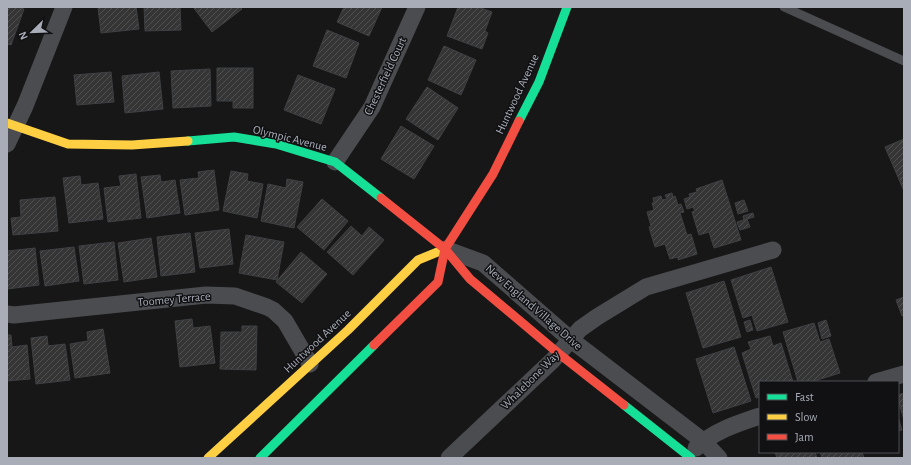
<svg xmlns="http://www.w3.org/2000/svg" width="911" height="465" font-family="'Alegreya Sans',sans-serif">
  <defs>
    <pattern id="building-hatch" width="6" height="6" patternUnits="userSpaceOnUse"><rect width="6" height="6" fill="#353536"/><path d="M-1 1l2-2M0 6l6-6M5 7l2-2" fill="none" stroke="#4f5051"/></pattern>
  </defs>
  <rect width="100%" height="100%" fill="#171717"/>
  <g fill="url(#building-hatch)" stroke="#3f4043">
    <polygon points="7,7 17,7 24,9 11,45 7,44"/>
    <polygon points="98,7 136,7 139,29 101,33"/>
    <polygon points="144,7 180,7 181,30 145,31"/>
    <polygon points="193,7 240,7 242,9 212,32"/>
    <polygon points="344,7 382,7 369,36 337,22"/>
    <polygon points="458,7 478,7 492,12 485,31 488,33 482,49 447,36"/>
    <polygon points="327,30 359,43 346,78 313,66"/>
    <polygon points="444,46 476,60 461,95 428,80"/>
    <polygon points="217,68 253,68 253,108 233,108 233,101 217,101"/>
    <polygon points="210,69 211,106 173,108 171,71"/>
    <polygon points="111,72 114,102 77,105 74,75"/>
    <polygon points="159,72 163,109 125,113 122,76"/>
    <polygon points="298,75 335,89 321,124 284,110"/>
    <polygon points="427,87 458,108 438,140 406,119"/>
    <polygon points="401,126 434,146 414,179 381,159"/>
    <polygon points="904,139 904,191 885,147"/>
    <polygon points="214,170 219,210 185,215 180,180 199,178 198,172"/>
    <polygon points="231,171 248,174 247,181 263,184 257,218 223,211"/>
    <polygon points="136,174 141,218 108,222 104,188 121,186 119,176"/>
    <polygon points="160,175 161,182 175,180 180,213 147,218 141,177"/>
    <polygon points="80,176 81,185 98,183 103,219 69,223 63,178"/>
    <polygon points="287,179 303,182 294,228 261,221 268,184 286,188"/>
    <polygon points="722,180 741,240 714,248 709,232 699,235 692,212 695,211 693,207 687,209 684,199 690,197 689,194 697,192 696,189"/>
    <polygon points="672,193 673,197 675,196 678,205 681,204 684,212 680,213 687,235 691,234 697,254 678,260 678,257 670,259 665,244 655,247 649,227 651,226 647,212 654,210 652,203 654,203 653,198 661,196 662,200 667,199 665,195"/>
    <polygon points="55,197 58,231 13,235 11,218 21,217 20,200"/>
    <polygon points="322,199 348,221 324,250 297,227"/>
    <polygon points="744,200 748,211 738,214 735,203"/>
    <polygon points="753,213 754,217 744,220 743,216"/>
    <polygon points="747,219 750,227 740,230 737,222"/>
    <polygon points="351,226 362,236 369,227 384,240 353,275 327,252"/>
    <polygon points="229,229 233,264 200,268 195,233"/>
    <polygon points="190,233 195,272 161,276 157,237"/>
    <polygon points="246,235 284,242 277,280 239,273"/>
    <polygon points="151,238 157,277 124,282 118,243"/>
    <polygon points="114,242 118,280 84,284 79,246"/>
    <polygon points="74,247 79,281 45,286 40,251"/>
    <polygon points="35,248 39,285 7,289 7,251"/>
    <polygon points="301,252 327,274 302,303 276,282"/>
    <polygon points="771,267 788,322 757,331 752,315 743,318 731,280"/>
    <polygon points="724,281 741,337 703,348 686,293"/>
    <polygon points="904,297 904,315 902,316 896,300"/>
    <polygon points="192,319 193,328 210,326 215,363 180,367 175,321"/>
    <polygon points="750,320 753,330 747,332 744,322"/>
    <polygon points="826,320 831,336 822,339 818,323"/>
    <polygon points="814,323 820,342 829,339 840,373 811,382 798,382 783,332"/>
    <polygon points="242,326 257,326 256,370 220,369 221,332 242,332"/>
    <polygon points="103,329 110,373 75,378 70,344 88,341 87,332"/>
    <polygon points="7,335 11,335 12,347 27,345 30,379 7,381"/>
    <polygon points="47,336 48,346 65,344 70,380 36,384 31,338"/>
    <polygon points="770,336 773,346 781,343 793,382 760,382 760,397 756,398 742,353 751,349 748,342"/>
    <polygon points="734,347 751,401 713,413 696,359"/>
    <polygon points="904,393 904,420 898,400 898,395"/>
    <polygon points="898,417 902,430 898,431"/>
    <polygon points="775,452 815,452 817,458 777,458"/>
    <polygon points="820,452 862,452 864,458 822,458"/>
  </g>
  <g fill="none" stroke-linecap="round" stroke-linejoin="round">
    <polyline stroke="#4b4c50" stroke-width="9" points="784,7 904,61"/>
    <g stroke="#4b4c50" stroke-width="17">
      <polyline points="7,144 25,106 64,7"/>
      <polyline points="335,162 372,107 417,7"/>
      <polyline points="445,249 483,263 570,339 703,441 719,458"/>
      <polyline points="7,314 14,315 206,295 235,296 267,307 273,310 285,321 310,364"/>
      <polyline points="876,382 904,374"/>
      <path d="M 696,448 C 714,431 736,424 760,416"/>
      <polyline points="449,458 553,360 580,329 597,317 646,287 773,250"/>
    </g>
    <g stroke="#16e098" stroke-width="9">
      <polyline points="519,121 539,82 567,7"/>
      <polyline points="188,141 234,137 276,144 335,162 381,198"/>
      <polyline points="624,405 691,458"/>
      <polyline points="260,458 374,345"/>
    </g>
    <g stroke="#ffcf43" stroke-width="9">
      <polyline points="7,123 68,144 132,145 188,141"/>
      <polyline points="208,458 348,330 418,260 445,249"/>
    </g>
    <g stroke="#f24e42" stroke-width="9">
      <polyline points="381,198 445,249 470,279 558,353 624,405"/>
      <polyline points="374,345 438,282 445,249 493,174 519,121"/>
    </g>
  </g>
  <g text-anchor="middle" stroke-width="3" stroke-linejoin="round" paint-order="stroke">
    <g font-size="12" fill="#a8adb8" stroke="#111113">
      <text transform="translate(385 76) rotate(-65)" y="4">Chesterfield Court</text>
      <text transform="translate(517 94) rotate(-65)" y="4">Huntwood Avenue</text>
      <text transform="translate(290 138) rotate(14)" y="4">Olympic Avenue</text>
      <text transform="translate(174 299) rotate(-5)" y="4">Toomey Terrace</text>
      <text transform="translate(534 307) rotate(41)" y="4">New England Village Drive</text>
      <text transform="translate(317 341) rotate(-43)" y="4">Huntwood Avenue</text>
      <text transform="translate(530 380) rotate(-45)" y="4">Whalebone Way</text>
    </g>
  </g>
  <rect width="911" height="465" fill="none" stroke="#a8adb8" stroke-width="16"/>
  <rect x="759" y="381" width="140" height="72" fill="#111113" stroke="#4d4f55"/>
  <rect x="767" y="394" width="20" height="6" fill="#16e098" stroke="#4d4f55"/>
  <text x="795" y="401" font-size="12" fill="#a8adb8">Fast</text>
  <rect x="767" y="414" width="20" height="6" fill="#ffcf43" stroke="#4d4f55"/>
  <text x="795" y="421" font-size="12" fill="#a8adb8">Slow</text>
  <rect x="767" y="434" width="20" height="6" fill="#f24e42" stroke="#4d4f55"/>
  <text x="795" y="441" font-size="12" fill="#a8adb8">Jam</text>
  <g transform="translate(32 32) rotate(247)" stroke="#111113" stroke-width="3" paint-order="stroke">
  <path d="M0-3L7 15L0 10L-7 15Z" fill="#a8adb8"/>
  <text y="-6" font-size="11" font-weight="bold" text-anchor="middle" fill="#a8adb8">N</text>
  </g>
</svg>
